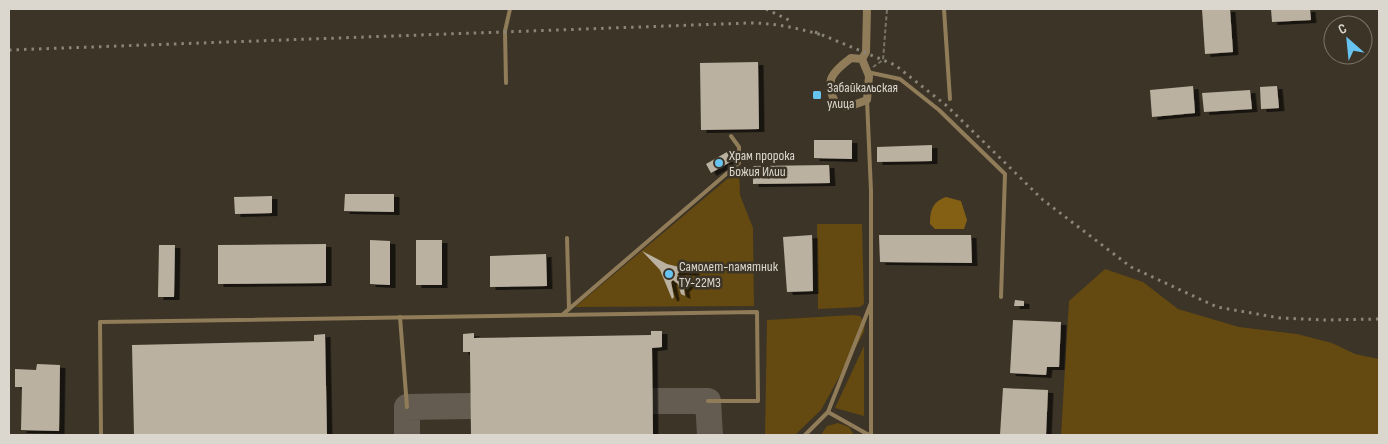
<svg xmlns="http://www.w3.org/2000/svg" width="1388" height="444" font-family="'Sofia Sans Condensed',sans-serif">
  <defs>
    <filter id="shadow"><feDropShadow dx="5.5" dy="3" stdDeviation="0" flood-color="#0009"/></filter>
  </defs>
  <rect width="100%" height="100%" fill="#3c3427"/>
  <g fill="#644910">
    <polygon points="739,169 740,195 753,228 754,306 575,307"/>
    <polygon points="817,224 862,224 864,304 860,307 818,309"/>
    <polygon points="1105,269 1143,282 1178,309 1239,327 1297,334 1332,343 1355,354 1379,359 1379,435 1061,435 1069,301"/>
    <polygon points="853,315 860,316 865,323 864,332 821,410 795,435 765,435 767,320"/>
    <polygon points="864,346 864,416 835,408"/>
    <polygon points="838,423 849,427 854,435 821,435 827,426"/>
  </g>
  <path fill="#846014" d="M 946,197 L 961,201 L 967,220 L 964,229 L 935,229 L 930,224 C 930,211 932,202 946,197 Z"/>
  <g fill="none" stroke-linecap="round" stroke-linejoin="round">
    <g stroke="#645c50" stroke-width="26">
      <polyline points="653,401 708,401 710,435"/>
      <polyline points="407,435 407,407 471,406"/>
    </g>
  </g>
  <g fill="#bbb1a1" filter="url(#shadow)">
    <polygon points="1202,9 1230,9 1233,52 1205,54"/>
    <polygon points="1271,9 1310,9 1311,20 1272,22"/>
    <polygon points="758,62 759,129 701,130 700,63"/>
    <polygon points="1193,86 1195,113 1152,117 1150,90"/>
    <polygon points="1277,86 1279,108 1261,109 1260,87"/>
    <polygon points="1250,90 1252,109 1204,112 1202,93"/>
    <polygon points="814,140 852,140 852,159 814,158"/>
    <polygon points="932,145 932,161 877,162 877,147"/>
    <polygon points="727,152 732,161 711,173 706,164"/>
    <polygon points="829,165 830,183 753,184 753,166"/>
    <polygon points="345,194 394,194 394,212 344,211"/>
    <polygon points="272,196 272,213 235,214 234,197"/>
    <polygon points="812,235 813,291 787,292 783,237"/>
    <polygon points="879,235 971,235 972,263 880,262"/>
    <polygon points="370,240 390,241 390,285 370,284"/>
    <rect x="416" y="240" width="26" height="45"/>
    <polygon points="326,244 326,283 218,284 218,245"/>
    <polygon points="159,245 175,245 174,297 158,297"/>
    <polygon points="642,251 667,264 695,271 693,273 679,272 677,275 682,278 691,280 696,283 688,285 684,289 685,296 681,294 678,284 673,280 671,282 674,297 672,299 660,270"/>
    <polygon points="546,254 547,286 490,287 490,256"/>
    <polygon points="1015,300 1024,301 1024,306 1014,306"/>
    <polygon points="1013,320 1061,322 1059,367 1047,367 1046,375 1010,373"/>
    <polygon points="651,331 662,331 662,347 652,348 653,435 471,435 470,352 463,352 463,334 474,333 474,338 651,335"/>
    <polygon points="325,334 327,435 134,435 132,345 314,341 314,335"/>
    <polygon points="37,364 60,365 59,431 21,430 22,387 15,387 15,369 36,370"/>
    <polygon points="1003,388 1048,390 1046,435 1000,435"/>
  </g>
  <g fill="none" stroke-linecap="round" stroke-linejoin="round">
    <polyline stroke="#7a7368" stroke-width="2" stroke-dasharray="4 2.5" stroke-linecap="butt" points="873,67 883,60 887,9"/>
    <g stroke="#907c59" stroke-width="4">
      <polyline points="944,9 950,99"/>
      <polyline points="867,72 900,79 939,110 1005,174 1001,297"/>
      <polyline points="506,83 505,31 510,9"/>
      <polyline points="867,100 871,191 871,435"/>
      <polyline points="567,238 569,309"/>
      <polyline points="562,315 739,163 739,147 731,136"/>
      <polyline points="400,317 407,407"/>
      <polyline points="828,412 869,435"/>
      <polyline points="101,435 100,322 757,312 758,401 708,401"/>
      <polyline points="805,435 828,412 871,303"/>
    </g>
    <g stroke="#907c59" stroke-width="8">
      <path d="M 851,58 L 862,59 L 869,76 L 867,100 L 848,107 L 836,104 C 824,81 831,73 851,58 Z"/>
      <polyline points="862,59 866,52 867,9"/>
    </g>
    <g stroke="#8b8479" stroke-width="3" stroke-dasharray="2.5 5" stroke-linecap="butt">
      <polyline points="766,9 793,22"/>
      <polyline points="815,32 895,65 947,106 1043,200 1131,267 1217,307 1280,318 1326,320 1379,319"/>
      <path d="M 9,50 L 749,23 C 775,23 797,28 822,35"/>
    </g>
  </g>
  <g fill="#67c4f0" stroke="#3c3427" stroke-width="2">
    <rect x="812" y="90" width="10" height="10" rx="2.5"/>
    <circle cx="719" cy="163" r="5"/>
    <circle cx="669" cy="274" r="5"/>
  </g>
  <g text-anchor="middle" stroke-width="5" stroke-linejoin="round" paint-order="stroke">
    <g font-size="14" fill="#dcd7ce" stroke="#3c3427" text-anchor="start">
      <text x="827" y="92">Забайкальская<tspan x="827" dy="16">улица</tspan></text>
      <text x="729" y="160">Храм пророка<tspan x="729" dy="16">Божия Илии</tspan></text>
      <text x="679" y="271">Самолет-памятник<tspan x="679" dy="16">ТУ-22М3</tspan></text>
    </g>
  </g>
  <rect width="1388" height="444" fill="none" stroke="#dcd7ce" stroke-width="20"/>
  <g transform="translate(1348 40) rotate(333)"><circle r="24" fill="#3c3427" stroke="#7c756a"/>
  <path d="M0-4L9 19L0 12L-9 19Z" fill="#67c4f0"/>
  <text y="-8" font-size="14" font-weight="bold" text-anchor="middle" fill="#dcd7ce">С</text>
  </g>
</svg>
